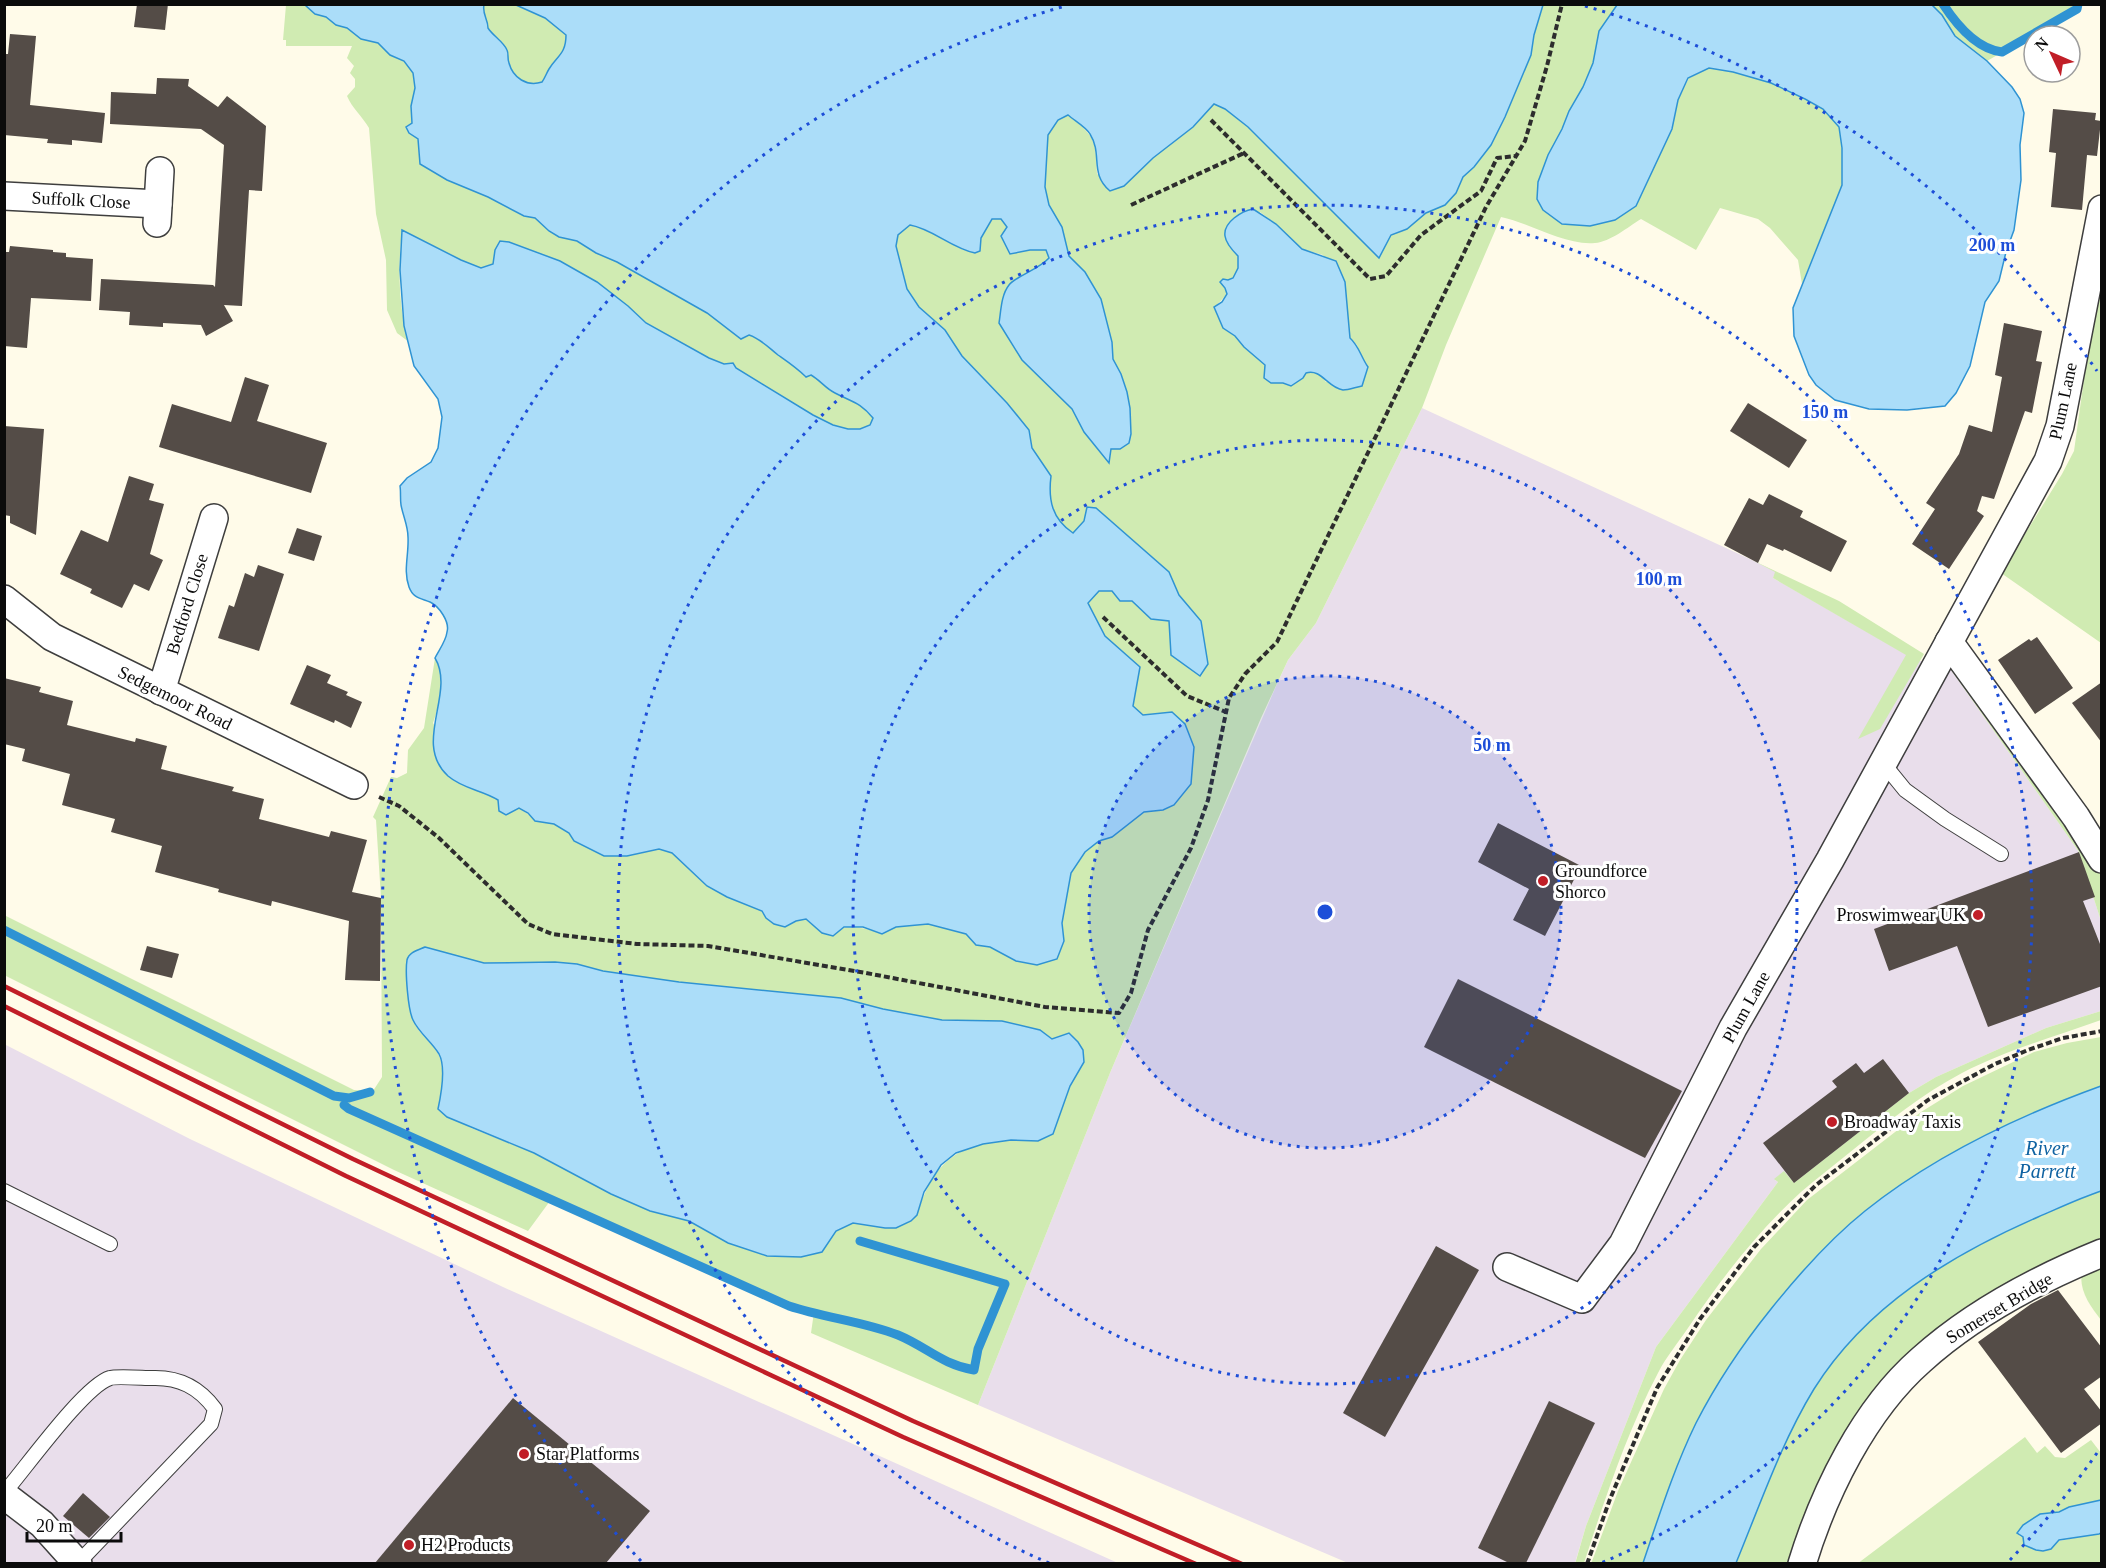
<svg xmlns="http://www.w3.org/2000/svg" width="2106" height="1568" font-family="'Times New Roman',serif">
  <rect width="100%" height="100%" fill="#fffbe9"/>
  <g fill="#e9deeb">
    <polygon points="1422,408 1752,560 1776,572 1773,578 1907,655 1920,661 1949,667 2079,852 2101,921 2101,1011 2046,1028 1936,1077 1909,1093 1794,1183 1775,1180 1778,1182 1656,1347 1586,1526 1575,1563 1348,1563 978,1405 1110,1073 1277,684 1288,660 1316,623"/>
    <polygon points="4,1044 190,1139 503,1287 1118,1563 5,1563"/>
  </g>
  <g fill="#d0ebb2" fill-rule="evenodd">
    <path d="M 305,4 L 315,13 L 326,17 L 336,25 L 347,28 L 361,39 L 378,43 L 390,55 L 404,61 L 413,73 L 415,88 L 411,106 L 412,123 L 409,133 L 418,139 L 420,164 L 447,180 L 488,197 L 524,216 L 535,218 L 559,237 L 577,241 L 596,253 L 617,262 L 707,313 L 741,339 L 749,335 C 761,339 768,347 778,355 C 788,362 797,367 805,377 L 811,375 C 820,380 826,388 835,393 C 852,403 859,401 873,418 L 870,425 L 860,429 L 848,429 L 833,425 L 813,415 L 735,368 L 733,363 L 724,364 L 709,358 L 646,323 L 628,306 L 597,282 L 560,261 L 495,250 L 493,264 L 481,268 L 461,260 L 402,230 C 398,266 398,307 409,342 L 397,333 L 387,310 L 386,260 L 376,214 L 369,128 C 362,116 352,108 347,96 L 355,87 L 355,79 L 350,73 L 354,66 L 347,58 L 352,46 L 286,46 L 286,40 L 283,40 L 286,5 Z"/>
    <path d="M 484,5 L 516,5 L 545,18 L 566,35 C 566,54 557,55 549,69 C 546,74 545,78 542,82 C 527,87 513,78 509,64 C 507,59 508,54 506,49 C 504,41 493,35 488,28 C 488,19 482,14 484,5 Z"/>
    <path d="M 1543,5 L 1617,5 L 1599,31 L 1593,63 L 1583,87 L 1569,111 L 1562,129 L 1548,155 L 1645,184 L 1672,129 L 1678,100 L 1689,78 L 1709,68 L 1733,72 L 1771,83 L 1823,109 L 1839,127 L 1842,148 L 1842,185 L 1802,284 L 1798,260 L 1770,228 L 1758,219 L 1720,208 L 1696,250 L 1641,219 C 1628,227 1610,242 1595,243 C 1566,246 1530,223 1501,217 L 1446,345 L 1422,408 L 1316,623 L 1288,660 L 1261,718 L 1110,1073 L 978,1405 L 811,1333 L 814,1312 L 789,1306 L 550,1201 L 528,1231 L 394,1170 L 4,975 L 4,915 L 354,1090 L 373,1091 L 382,1077 L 381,898 L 376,820 L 373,817 L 391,777 L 397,778 L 407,773 L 408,750 L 424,728 L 435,658 C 446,677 440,703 433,723 L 468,788 C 487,792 523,806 535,821 L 554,824 L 569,833 L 574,841 L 604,856 L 627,856 L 659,849 L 672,853 L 707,886 L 762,911 L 766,918 L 796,921 L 806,919 L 822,933 C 847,926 858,925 882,934 L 896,927 L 906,926 L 928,924 L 950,929 L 966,934 L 977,945 L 990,947 L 1016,961 L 1064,941 L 1062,923 L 1071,873 L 1085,852 L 1099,841 L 1112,837 L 1144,812 L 1163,810 L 1174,805 L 1191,784 L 1194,747 L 1172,712 L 1143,715 L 1133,706 L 1140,667 L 1105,636 L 1088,603 L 1099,591 L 1112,591 L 1120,601 L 1132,601 L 1151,619 L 1169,621 C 1172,643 1182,661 1200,676 L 1203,639 L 1201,621 L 1179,595 L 1169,572 L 1096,508 L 1073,533 L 1058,522 L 1049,495 L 1051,476 L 1032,448 L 1029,430 L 1007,403 L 962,356 L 945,330 L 919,307 L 907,289 L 896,246 L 898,235 L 910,225 C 933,229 951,248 975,253 L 980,251 L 981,238 L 992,219 L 1001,219 L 1007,227 L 1010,254 L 1030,250 L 1046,250 L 1049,258 L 1041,267 L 1010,284 L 1022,360 L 1073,409 L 1084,432 L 1109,463 L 1111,449 L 1131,434 L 1127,392 L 1121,374 L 1113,359 L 1112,342 L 1085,272 L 1069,256 L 1062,227 L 1049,205 L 1045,187 L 1048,135 L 1058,120 L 1068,115 C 1095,136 1096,140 1097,174 L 1124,186 L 1153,158 L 1214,104 L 1225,109 L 1248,127 L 1379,258 L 1391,235 L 1406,229 L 1426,213 L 1445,205 L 1456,193 L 1463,177 L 1474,167 L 1491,145 L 1505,117 L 1531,55 L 1534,35 ZM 1260,212 L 1276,224 L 1302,249 L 1323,255 L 1347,315 L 1350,338 L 1357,345 L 1359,355 L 1368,367 L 1326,382 C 1312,364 1305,374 1291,385 L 1283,383 L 1271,383 L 1265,365 L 1244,347 L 1235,336 L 1223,328 L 1214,308 L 1227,294 L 1225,288 L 1228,280 L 1233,278 L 1239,268 L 1238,256 L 1231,249 ZM 425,947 L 484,963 L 522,962 L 577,964 L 603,971 L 679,982 L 841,998 L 883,1009 L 942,1020 L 1002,1021 L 1040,1030 L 1052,1039 L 1078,1042 L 1083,1050 L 1084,1061 L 1070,1086 L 1053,1134 C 1037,1141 1029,1139 1012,1140 C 956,1143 933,1163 917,1215 L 885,1228 L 853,1223 L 836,1231 L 822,1252 L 728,1243 L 689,1221 L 650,1211 L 611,1194 L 534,1153 L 471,1128 L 438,1109 C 441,1095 446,1067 438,1054 C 432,1042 418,1034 413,1020 C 407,1002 408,979 407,959 Z"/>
    <polygon points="1932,5 2078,5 2077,9 1987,61 1955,36 1942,15"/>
    <polygon points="2101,257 2101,643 2001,573 2062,474 2074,451"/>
    <polygon points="1752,560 1839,601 1924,654 1880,729 1858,739 1906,655 1773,578 1775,572"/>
    <polygon points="1953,663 2101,873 2101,921 2079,852 1949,667"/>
    <path d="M 2101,1011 L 2101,1020 C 2054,1037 2006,1050 1962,1073 C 1922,1094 1889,1121 1854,1149 C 1837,1163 1818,1177 1801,1192 C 1757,1232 1721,1279 1688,1328 C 1678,1343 1666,1357 1658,1373 C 1626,1434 1605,1499 1584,1563 L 1575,1564 L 1586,1526 L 1656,1347 L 1778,1182 L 1774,1179 L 1784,1171 L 1794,1183 L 1909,1093 L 1936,1077 L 2046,1028 Z"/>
    <path d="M 2101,1037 L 2101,1086 C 2018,1116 1935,1155 1865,1211 C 1830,1239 1799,1274 1771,1309 C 1742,1345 1717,1382 1696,1423 C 1674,1468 1659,1516 1643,1563 L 1591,1564 L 1618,1491 L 1664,1389 L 1680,1360 L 1706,1320 L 1761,1249 L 1807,1200 L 1921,1112 L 1963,1086 L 2034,1052 L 2067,1043 Z"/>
    <path d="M 2101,1191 L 2101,1244 L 1933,1339 L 1796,1563 L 1736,1564 C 1760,1505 1781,1443 1814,1389 C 1866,1306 1951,1255 2038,1217 C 2059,1208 2080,1198 2101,1191 Z"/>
    <path d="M 2101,1259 L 2101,1320 C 2090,1306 2078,1290 2082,1270 Z"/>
    <polygon points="2025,1437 2037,1453 2045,1446 2055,1457 2065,1458 2091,1440 2101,1453 2101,1500 2069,1507 2059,1512 2040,1514 2029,1521 2019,1536 2023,1537 2025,1545 2036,1550 2043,1551 2051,1549 2059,1541 2101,1533 2101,1563 1857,1564"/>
  </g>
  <g fill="#abddf9" stroke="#2f93d3" stroke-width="1.5">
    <path d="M 305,5 L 484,5 C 482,14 488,19 488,28 C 493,36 503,41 507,50 C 509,54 507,58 509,63 C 513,78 527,87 542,82 C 545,78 546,74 549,69 C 557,56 566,54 566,35 L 545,18 L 516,5 L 1543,5 L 1534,35 L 1531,55 L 1505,117 L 1491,145 L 1474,167 L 1463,177 L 1456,193 L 1445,205 L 1426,213 L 1407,229 L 1391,235 L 1379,258 L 1248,127 L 1225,109 L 1214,104 L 1193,127 L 1153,158 L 1124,186 L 1110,191 C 1089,173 1103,155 1090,134 C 1086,127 1075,121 1068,115 L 1058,120 L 1048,135 L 1045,187 L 1049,205 L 1062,227 L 1069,256 L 1085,272 L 1101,299 L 1112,342 L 1113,359 L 1121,374 L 1127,392 L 1130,408 L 1131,434 L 1129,443 L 1120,449 L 1111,449 L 1109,463 L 1084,432 L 1072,409 L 1022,360 L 999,323 C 1001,311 1001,295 1009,285 C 1016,276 1038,270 1049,258 L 1046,250 L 1030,250 L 1010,254 L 1001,236 L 1007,227 L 1001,219 L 992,219 L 981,238 L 980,251 L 975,253 C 951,248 933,229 910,225 L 898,235 L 896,246 L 907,289 L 919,307 L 945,330 L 962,356 L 1007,403 L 1029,430 L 1032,448 L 1051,476 C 1048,500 1052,519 1073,533 L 1084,521 L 1087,507 L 1096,508 L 1169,572 L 1179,595 L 1201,621 L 1208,664 L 1200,676 L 1171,655 L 1169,621 L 1151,619 L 1132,601 L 1120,601 L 1112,591 L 1099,591 L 1088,603 L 1105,636 L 1140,667 L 1133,706 L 1143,715 L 1172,712 L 1185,724 L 1194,747 L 1191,784 L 1174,805 L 1163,810 L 1144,812 L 1112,837 L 1099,841 L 1085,852 L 1071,873 L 1062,923 L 1064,941 L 1057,959 L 1037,965 L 1016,961 L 990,947 L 976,945 L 966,934 L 928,924 L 896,927 L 882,934 L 863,927 L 844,927 L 833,936 L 822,933 L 806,919 L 796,921 L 785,927 L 774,924 L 766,918 L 762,911 L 727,897 L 707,886 L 672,853 L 659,849 L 627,856 L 604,856 L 574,841 L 569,833 L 554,824 L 535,821 L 528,813 L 519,808 L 506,815 L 499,811 L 498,800 C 482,790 463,789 448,776 C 412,743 456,693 435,658 C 439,650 446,641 447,632 C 450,622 439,606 430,602 C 420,598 413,598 409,587 C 403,570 409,555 408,537 C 408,526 403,516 401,505 C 400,499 401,492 400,486 L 407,478 L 431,462 L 438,448 L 442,417 L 438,399 L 414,366 L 404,326 L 400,270 L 402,230 L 461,260 L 481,268 L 493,264 L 495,250 L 500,241 L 509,242 L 560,261 L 597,282 L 628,306 L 646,323 L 709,358 L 724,364 L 733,363 L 736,368 L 813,415 L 833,425 L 848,429 L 860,429 L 870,425 L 873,418 C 860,402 852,402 835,393 C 826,389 820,380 811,375 L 806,377 C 797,368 788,362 778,355 C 768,347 761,339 749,335 L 741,339 L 707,313 L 617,262 L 596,253 L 577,241 L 559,237 L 549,231 L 535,218 L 524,216 L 488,197 L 447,180 L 420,164 L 418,139 L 409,133 L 406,127 L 412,123 L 411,106 L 415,88 L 413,73 L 404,61 L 390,55 L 378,43 L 361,39 L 347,28 L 336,25 L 326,17 L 315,14 Z"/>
    <polygon points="1617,5 1932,5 1942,15 1955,36 1987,61 2012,87 2020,99 2024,113 2020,145 2021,180 2014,230 2006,252 1999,281 1985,302 1970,366 1956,393 1945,406 1907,410 1869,409 1835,400 1816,385 1809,375 1794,336 1793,308 1842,185 1842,148 1839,127 1823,109 1805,99 1771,83 1733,72 1709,68 1688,78 1678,100 1672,129 1636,206 1615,220 1590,226 1562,224 1543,210 1537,199 1538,182 1548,155 1562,129 1569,111 1583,87 1593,63 1599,31"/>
    <path d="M 1253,209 L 1276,224 L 1302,249 L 1336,261 L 1345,282 L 1350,338 C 1359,346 1361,357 1368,367 L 1362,386 C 1356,387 1349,390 1343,390 C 1328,388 1321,368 1306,373 L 1303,378 L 1291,386 L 1283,383 L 1271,383 L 1264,378 L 1265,365 L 1244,347 L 1235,336 L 1223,328 L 1214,307 L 1222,302 L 1227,294 L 1225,288 L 1220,282 L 1223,279 L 1228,280 L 1233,278 L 1238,268 L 1238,256 C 1233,251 1226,244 1225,236 C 1223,222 1242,211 1253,209 Z"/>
    <path d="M 425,947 L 484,963 L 555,962 L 577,964 L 603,971 L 679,982 L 841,998 L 883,1009 L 942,1020 L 1002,1021 L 1040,1030 L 1052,1039 L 1069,1033 L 1078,1042 L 1083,1050 L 1084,1062 L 1070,1086 L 1053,1134 L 1038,1141 L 1011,1140 L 983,1144 L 956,1153 L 941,1165 L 924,1192 L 917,1215 L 911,1221 L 896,1228 L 885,1228 L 853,1223 L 836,1231 L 822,1252 L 801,1257 L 767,1256 L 728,1243 L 689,1221 L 650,1211 L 611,1194 L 534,1153 L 447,1117 L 438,1109 C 441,1095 446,1067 439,1054 C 432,1042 419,1033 413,1020 C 408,1010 405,972 407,960 C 409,952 418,950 425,947 Z"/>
    <path d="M 2101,1086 L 2101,1191 C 2080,1198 2059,1208 2038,1217 C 1951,1255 1866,1306 1814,1389 C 1781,1443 1760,1505 1736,1563 L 1643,1563 C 1659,1516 1674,1468 1696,1423 C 1717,1382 1742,1345 1771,1309 C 1799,1274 1830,1239 1865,1211 C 1935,1155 2018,1116 2101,1086 Z"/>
    <polygon points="2101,1500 2101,1533 2099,1534 2059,1540 2051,1549 2043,1551 2036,1550 2024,1545 2023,1537 2017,1533 2023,1525 2040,1514 2059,1512 2069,1507"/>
  </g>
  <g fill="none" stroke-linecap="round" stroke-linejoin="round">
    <g stroke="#2f93d3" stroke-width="9">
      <path d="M 1943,4 C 1956,24 1977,49 2002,52 L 2077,9 L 2078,4"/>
      <polyline points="4,930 334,1096 349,1098 370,1092"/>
      <path d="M 344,1105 L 349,1109 L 789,1306 C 825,1318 862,1321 898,1335 C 927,1347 941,1364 974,1370 L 978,1349 L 1005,1284 L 860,1241"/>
    </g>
  </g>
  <g fill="#544c47">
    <polygon points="137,4 168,4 165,30 134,27"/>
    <polygon points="10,34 36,36 30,105 105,113 102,143 72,140 72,145 60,144 47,143 48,139 4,135 4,54 8,54"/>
    <polygon points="157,78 189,79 188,86 218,107 227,96 266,126 262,191 249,190 242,306 224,305 233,321 206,336 201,325 163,323 163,327 129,325 130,312 99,310 101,279 213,285 215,287 224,145 201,129 110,124 111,92 156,94"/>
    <polygon points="2053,109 2096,113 2095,120 2101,121 2097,156 2087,155 2082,210 2051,207 2056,153 2049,152"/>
    <polygon points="10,246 53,250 53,252 66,253 66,257 93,259 91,301 31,298 27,348 4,346 4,252 9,252"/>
    <polygon points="2004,323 2042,331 2036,361 2042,362 2032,413 2025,411 1994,499 1982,496 1977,511 1984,516 1949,569 1912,544 1935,509 1926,503 1959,454 1969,425 1992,432 2002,377 1995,375"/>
    <polygon points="245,377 269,385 257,421 327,443 311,493 159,447 172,404 231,422"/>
    <polygon points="1748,403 1807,440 1789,468 1730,431"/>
    <polygon points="4,426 44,429 36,535 10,523 10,516 4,515"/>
    <polygon points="129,476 154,484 149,500 164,504 150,554 163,560 149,591 134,584 122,608 90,593 92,589 60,574 81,530 108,542"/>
    <polygon points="1769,494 1803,511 1800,517 1847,541 1831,572 1784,549 1783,551 1767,544 1758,563 1724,545 1749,498 1763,505"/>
    <polygon points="297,528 322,536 314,561 288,553"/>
    <polygon points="258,565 284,574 259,651 218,638 229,605 234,607 245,573 254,577"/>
    <polygon points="2037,637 2073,688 2035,714 1998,660 2029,639 2031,641"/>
    <polygon points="307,665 331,675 327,683 348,692 346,695 362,702 351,728 335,720 334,723 290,704"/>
    <polygon points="4,678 41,687 39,692 73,701 67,725 135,742 136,738 167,746 161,769 234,787 232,791 264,799 259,819 329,837 331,831 367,840 352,892 381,898 380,981 345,980 349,921 272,901 271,906 218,892 219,889 155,872 162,846 111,832 115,819 62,805 70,774 22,761 25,749 4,744"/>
    <polygon points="2102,682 2102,743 2072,703"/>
    <polygon points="1498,823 1581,866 1545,936 1513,920 1529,889 1478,862"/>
    <polygon points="2079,852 2095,897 2083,901 2102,949 2102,986 1988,1027 1957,946 1889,971 1874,929"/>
    <polygon points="147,946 179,954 172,978 140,970"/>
    <polygon points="1458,979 1682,1091 1645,1158 1424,1047"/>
    <polygon points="1883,1059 1909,1093 1794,1183 1763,1143 1837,1087 1832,1081 1856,1063 1864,1073"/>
    <polygon points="1436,1246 1479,1270 1385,1437 1343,1413"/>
    <polygon points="2058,1290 2102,1348 2102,1376 2084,1389 2102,1412 2102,1423 2061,1453 1978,1342 2031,1304"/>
    <polygon points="513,1398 650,1511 606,1563 375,1563"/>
    <polygon points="1549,1401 1595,1423 1526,1563 1509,1563 1478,1548"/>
    <polygon points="83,1493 110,1517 89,1538 63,1516"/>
  </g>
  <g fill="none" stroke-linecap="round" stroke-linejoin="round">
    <g stroke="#3e3e3e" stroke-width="16">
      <g id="lane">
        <polyline points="1883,763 1905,790 1945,819 2001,854"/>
        <polyline points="4,1191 110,1244"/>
        <path d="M 4,1493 C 25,1469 84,1386 110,1378 C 116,1376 144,1378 152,1378 C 179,1377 199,1387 215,1409 L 211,1424 L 78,1563"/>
      </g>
    </g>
    <g stroke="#3e3e3e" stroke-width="30">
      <g id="street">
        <polyline points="4,196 158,204"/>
        <polyline points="157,223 160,171"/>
        <polyline points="4,599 52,637 354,785"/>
        <polyline points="1949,642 2076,817 2102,859"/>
        <polyline points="161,691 214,518"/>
        <polyline points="1507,1267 1582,1299 1623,1244 1733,1028 1830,860 2048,461 2060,426 2102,209"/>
        <polyline points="4,1495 42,1524 78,1564"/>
        <path d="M 1802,1564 C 1824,1492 1864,1410 1921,1360 C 1972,1314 2038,1279 2102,1253"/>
      </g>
    </g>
    <g stroke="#2d2d2d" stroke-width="4" stroke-dasharray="6 3" stroke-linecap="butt">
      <polyline points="1211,120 1370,279 1386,276 1421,235 1481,191 1497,158 1516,156"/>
      <polyline points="1131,205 1244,153"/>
      <polyline points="1103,617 1187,696 1226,712"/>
      <polyline points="379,797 399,806 439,838 528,924 552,934 637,944 708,946 866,973 1045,1007 1119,1013 1131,993 1148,930 1191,848 1208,800 1229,698 1245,674 1277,642 1486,207 1525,141 1547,66 1562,4"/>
      <polyline points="1587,1564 1610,1499 1657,1388 1700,1319 1754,1247 1816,1185 1928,1100 1995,1064 2028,1050 2063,1038 2102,1031"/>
    </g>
    <use href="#lane" stroke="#fff" stroke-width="14"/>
    <use href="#street" stroke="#fff" stroke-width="27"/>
    <g stroke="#c11e27" stroke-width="4.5">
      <polyline points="4,986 353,1159 913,1421 1242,1564"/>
      <polyline points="4,1006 346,1176 903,1437 1196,1564"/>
    </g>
  </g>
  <circle cx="1325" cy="912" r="236" fill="#1d4ed8" fill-opacity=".12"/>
  <g fill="none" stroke="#1d4ed8" stroke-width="3" stroke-dasharray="3 6">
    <circle cx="1325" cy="912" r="236"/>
    <circle cx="1325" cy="912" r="472"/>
    <path d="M1049 1563A707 707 0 1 1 1601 1563"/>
    <path d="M2097 1453A943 943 0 0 1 2009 1561M641 1561A943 943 0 0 1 1065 6M1585 6A943 943 0 0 1 2097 371"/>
  </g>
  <g fill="#c11e27" stroke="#fff" stroke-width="2">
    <circle cx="1543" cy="881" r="6"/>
    <circle cx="1978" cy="915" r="6"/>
    <circle cx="1832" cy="1122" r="6"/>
    <circle cx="524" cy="1454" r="6"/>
    <circle cx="409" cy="1545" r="6"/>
  </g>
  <g text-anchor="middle" stroke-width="6" stroke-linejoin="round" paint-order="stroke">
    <g font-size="18" fill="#0b0b0b" stroke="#fff">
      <text transform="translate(81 200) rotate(3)" y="6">Suffolk Close</text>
      <text transform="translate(2063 401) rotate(-78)" y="6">Plum Lane</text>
      <text transform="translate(187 604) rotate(-73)" y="6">Bedford Close</text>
      <text transform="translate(175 698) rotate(26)" y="6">Sedgemoor Road</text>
      <text transform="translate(1746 1007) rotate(-61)" y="6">Plum Lane</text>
      <text transform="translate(1999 1308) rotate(-31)" y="6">Somerset Bridge</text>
    </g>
    <g font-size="18" fill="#0b0b0b" stroke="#fff" text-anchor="start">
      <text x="1555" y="877">Groundforce<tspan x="1555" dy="21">Shorco</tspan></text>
      <text x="1966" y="921" text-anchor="end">Proswimwear UK</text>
      <text x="1844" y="1128">Broadway Taxis</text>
      <text x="536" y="1460">Star Platforms</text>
      <text x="421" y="1551">H2 Products</text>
    </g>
    <g font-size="20" font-style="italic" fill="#1063a2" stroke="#fff">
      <text x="2047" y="1155">River<tspan x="2047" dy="23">Parrett</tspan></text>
    </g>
  </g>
  <circle cx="1325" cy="912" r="9" fill="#1d4ed8" stroke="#fff" stroke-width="3"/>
  <g font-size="18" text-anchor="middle" font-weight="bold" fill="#1d4ed8" stroke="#fff" stroke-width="6" stroke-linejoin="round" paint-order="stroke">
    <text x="1992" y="251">200 m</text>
    <text x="1825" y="418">150 m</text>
    <text x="1659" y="585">100 m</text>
    <text x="1492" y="751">50 m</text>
  </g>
  <rect width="2106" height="1568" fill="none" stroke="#0b0b0b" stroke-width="12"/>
  <g transform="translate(2052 54) rotate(314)"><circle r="28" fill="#ffffff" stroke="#9d9d9d" stroke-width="1.5"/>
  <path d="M0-4.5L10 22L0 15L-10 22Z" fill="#c11e27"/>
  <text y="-9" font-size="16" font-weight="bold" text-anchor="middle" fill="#0b0b0b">N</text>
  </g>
  <path d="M27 1532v9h94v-9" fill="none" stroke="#0b0b0b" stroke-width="3"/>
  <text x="36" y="1532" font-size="18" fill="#0b0b0b" stroke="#ffffff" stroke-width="4.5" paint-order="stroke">20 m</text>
</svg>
